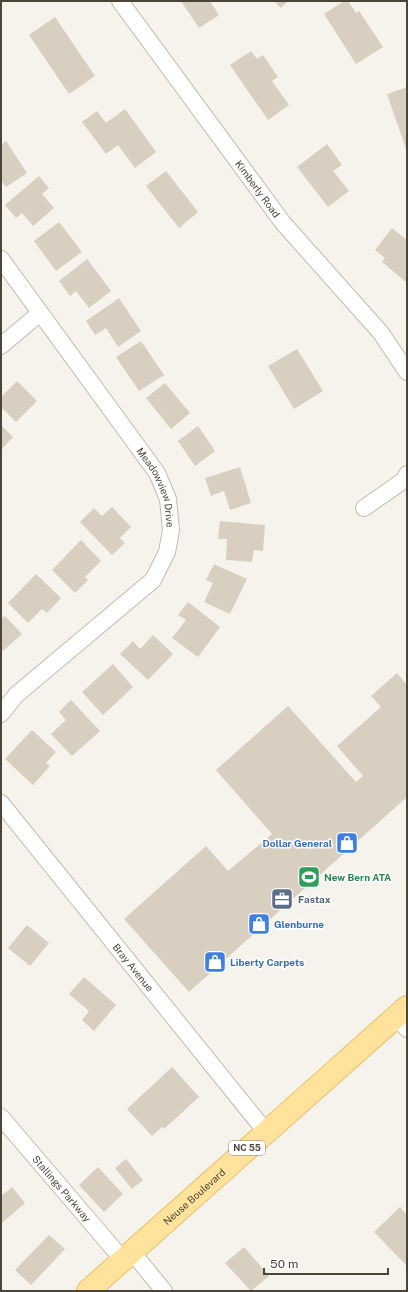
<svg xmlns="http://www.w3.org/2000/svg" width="408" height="1292" font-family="'Public Sans',sans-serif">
  <rect width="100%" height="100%" fill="#f6f3ec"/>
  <g fill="#d8cfc1">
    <polygon points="181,1 210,1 219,15 199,28"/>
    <polygon points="274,1 288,1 281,8"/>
    <polygon points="344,1 348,1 356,13 359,11 383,47 356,64 324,14"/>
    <polygon points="55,17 95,76 69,94 29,35"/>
    <polygon points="251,51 257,59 263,55 278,77 272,81 289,105 268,120 230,65"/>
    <polygon points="407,87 407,152 387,94"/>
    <polygon points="125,109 156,152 135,168 118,145 106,154 82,122 97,111 106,123"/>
    <polygon points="6,141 27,173 6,187 1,180 1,145"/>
    <polygon points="327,144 342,165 333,171 349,191 328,207 297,167"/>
    <polygon points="166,171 198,212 179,228 146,186"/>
    <polygon points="39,176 49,188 42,194 54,208 33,226 22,213 16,218 5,205"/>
    <polygon points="59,222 82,252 56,271 34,241"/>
    <polygon points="392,228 407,240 407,283 382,262 385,258 375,250"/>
    <polygon points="87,259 111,291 89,308 76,291 70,296 59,281"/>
    <polygon points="119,298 141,331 118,347 106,328 95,335 86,321"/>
    <polygon points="141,341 164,375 139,391 116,357"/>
    <polygon points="297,349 323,391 294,409 268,366"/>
    <polygon points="17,381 37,401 16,422 1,407 1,397"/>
    <polygon points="165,383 190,413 171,429 146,398"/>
    <polygon points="1,425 13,437 1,450"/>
    <polygon points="198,426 215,451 195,466 178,441"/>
    <polygon points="240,467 251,503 230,510 224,491 211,496 205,478"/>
    <polygon points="112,507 131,527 120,538 125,543 112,555 80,522 94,508 102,516"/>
    <polygon points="220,521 265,525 263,551 254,550 252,562 226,560 227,539 218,539"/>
    <polygon points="81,540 101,561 85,577 88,580 75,593 52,570"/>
    <polygon points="214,564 247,579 230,614 204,602 213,583 206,580"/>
    <polygon points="36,574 61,598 47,613 42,609 28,623 8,603"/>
    <polygon points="188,602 220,627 198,657 172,638 186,620 178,615"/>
    <polygon points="5,616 22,634 3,651 1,649 1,619"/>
    <polygon points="153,635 173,654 148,680 120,654 133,641 140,649"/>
    <polygon points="113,664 133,687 103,715 82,692"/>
    <polygon points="397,673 407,685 407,797 189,992 124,919 206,846 228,871 272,834 216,770 288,706 356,782 363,776 337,746 381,707 371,696"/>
    <polygon points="71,700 100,731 72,756 51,734 66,720 59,712"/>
    <polygon points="32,730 56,752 46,763 50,766 33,785 5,759"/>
    <polygon points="27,925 49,943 30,966 8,948"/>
    <polygon points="84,977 116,1005 94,1031 82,1020 89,1011 69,994"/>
    <polygon points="172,1067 199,1097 164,1129 162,1127 152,1136 127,1109"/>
    <polygon points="126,1159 143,1180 132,1189 115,1168"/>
    <polygon points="98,1167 123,1194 104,1212 79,1185"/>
    <polygon points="12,1187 25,1203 1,1224 1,1196"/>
    <polygon points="400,1207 407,1215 407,1266 374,1232"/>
    <polygon points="49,1235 65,1249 31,1285 15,1270"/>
    <polygon points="244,1247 269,1276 251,1291 225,1263"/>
  </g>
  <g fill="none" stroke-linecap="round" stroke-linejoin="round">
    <g stroke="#c2bbae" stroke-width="18">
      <g id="minor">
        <path id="s1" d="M 120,1 L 283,223 L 381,333 L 407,372"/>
        <path id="s2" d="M 1,259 L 157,473 L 168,499 L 171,530 L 167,552 L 153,580 L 16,695 L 1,714"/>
        <polyline points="1,346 40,313"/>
        <polyline points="364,508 404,480 407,474"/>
        <path id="s3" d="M 1,803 L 266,1132"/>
        <polyline points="396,1017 407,1029"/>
        <path id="s4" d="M 1,1117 L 123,1260"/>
        <polyline points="132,1252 164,1291"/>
      </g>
    </g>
    <g stroke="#e6c16a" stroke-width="24">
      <g id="primary">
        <path id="s5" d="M 88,1291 L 407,1007"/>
      </g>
    </g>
    <use href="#minor" stroke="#fff" stroke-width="16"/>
    <use href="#primary" stroke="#ffe39c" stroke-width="22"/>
  </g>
  <defs>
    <g id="shop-square" transform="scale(1.15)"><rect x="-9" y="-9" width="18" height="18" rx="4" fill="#3f7fe0" stroke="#fff"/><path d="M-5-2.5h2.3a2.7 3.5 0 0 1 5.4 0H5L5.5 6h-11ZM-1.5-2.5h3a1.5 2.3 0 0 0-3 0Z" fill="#fff"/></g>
    <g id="stadium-square" transform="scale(1.15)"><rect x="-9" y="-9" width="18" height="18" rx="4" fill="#2e9e5b" stroke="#fff"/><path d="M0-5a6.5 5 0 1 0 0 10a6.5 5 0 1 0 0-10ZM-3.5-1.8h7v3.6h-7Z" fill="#fff"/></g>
    <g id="office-square" transform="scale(1.15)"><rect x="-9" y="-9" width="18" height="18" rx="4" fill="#5c6f8a" stroke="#fff"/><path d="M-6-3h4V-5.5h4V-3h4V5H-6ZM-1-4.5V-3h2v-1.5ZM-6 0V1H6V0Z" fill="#fff"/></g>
  </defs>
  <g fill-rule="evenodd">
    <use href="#shop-square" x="347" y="843"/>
    <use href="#stadium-square" x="309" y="877"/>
    <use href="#office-square" x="282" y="899"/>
    <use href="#shop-square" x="259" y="924"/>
    <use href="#shop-square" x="215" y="962"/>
  </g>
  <g text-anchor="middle" stroke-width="3" stroke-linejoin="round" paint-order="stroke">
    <rect fill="#fff" stroke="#817c74" stroke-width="1" x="229" y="1141" width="36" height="14" rx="3"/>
    <g font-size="9" font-weight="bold" fill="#4b4439">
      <text x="247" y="1151">NC 55</text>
    </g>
    <g font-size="10" fill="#4b4439" stroke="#fff">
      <text dy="4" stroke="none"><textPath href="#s1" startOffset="233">Kimberly Road</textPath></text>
      <text dy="4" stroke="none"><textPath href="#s2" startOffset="278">Meadowview Drive</textPath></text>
      <text dy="4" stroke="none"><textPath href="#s3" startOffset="211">Bray Avenue</textPath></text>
      <text dy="4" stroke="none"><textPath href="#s4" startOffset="94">Stallings Parkway</textPath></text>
      <text dy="4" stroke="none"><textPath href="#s5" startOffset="142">Neuse Boulevard</textPath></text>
    </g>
    <g font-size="10" font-weight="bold" fill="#366cbe" stroke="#fff" text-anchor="start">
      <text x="332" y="847" text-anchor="end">Dollar General</text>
      <text x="274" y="928">Glenburne</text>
      <text x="230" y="966">Liberty Carpets</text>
    </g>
    <g font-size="10" font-weight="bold" fill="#27864d" stroke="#fff" text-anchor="start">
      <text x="324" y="881">New Bern ATA</text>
    </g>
    <g font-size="10" font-weight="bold" fill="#4e5e75" stroke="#fff" text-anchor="start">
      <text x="298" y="903">Fastax</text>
    </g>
  </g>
  <rect width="408" height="1292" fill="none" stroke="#4b4439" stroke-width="4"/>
  <path d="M264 1268v6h124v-6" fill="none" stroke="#4b4439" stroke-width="2"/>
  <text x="270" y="1268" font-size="12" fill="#4b4439" stroke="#ffffff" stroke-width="3" paint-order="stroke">50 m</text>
</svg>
